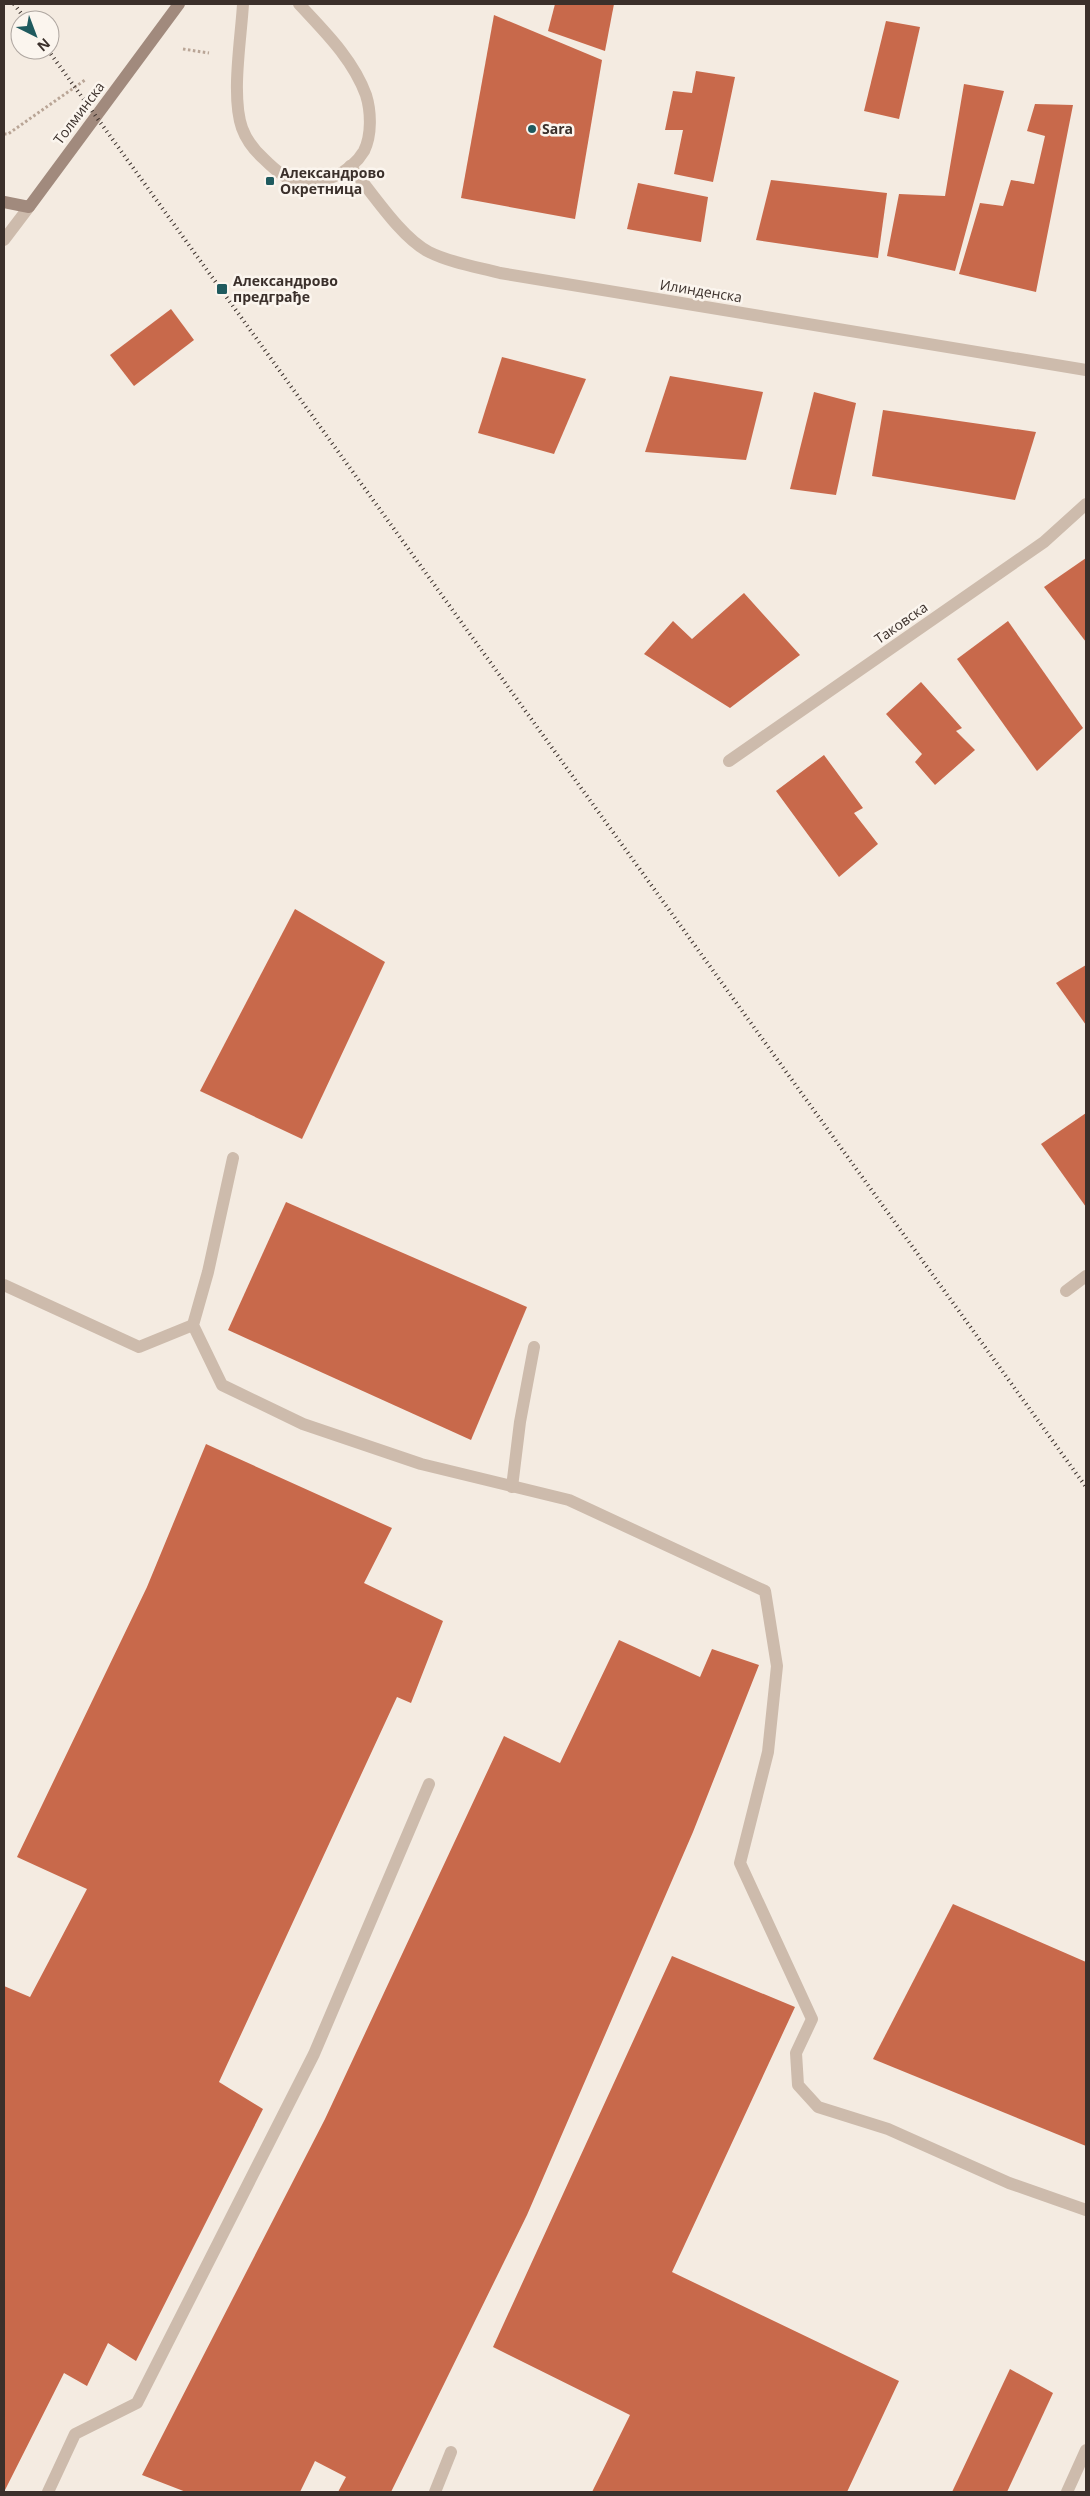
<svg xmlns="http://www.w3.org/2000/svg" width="1090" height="2496" font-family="'Open Sans',sans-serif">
  <rect width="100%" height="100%" fill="#f4ebe1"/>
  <g fill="#c8694b">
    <polygon points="555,4 614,4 605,51 548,31"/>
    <polygon points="494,15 602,60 575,219 461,198"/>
    <polygon points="886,21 920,27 899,119 864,111"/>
    <polygon points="696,71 735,77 713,182 674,174 683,130 665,130 673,91 692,93"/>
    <polygon points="964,84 1004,91 955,271 887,256 899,194 945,196"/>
    <polygon points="1035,104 1073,105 1036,292 959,274 980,203 1003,206 1011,180 1034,184 1045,136 1027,131"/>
    <polygon points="771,180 887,193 878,258 756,240"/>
    <polygon points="638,183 708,197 701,242 627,229"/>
    <polygon points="171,309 194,340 134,386 110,355"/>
    <polygon points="502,357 586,379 554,454 478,433"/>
    <polygon points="670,376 763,392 746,460 645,452"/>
    <polygon points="814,392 856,403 836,495 790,489"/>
    <polygon points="883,410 1036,432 1015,500 872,476"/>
    <polygon points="1086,558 1086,642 1044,587"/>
    <polygon points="744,593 800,655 730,708 644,654 673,621 692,639"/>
    <polygon points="1008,621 1083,728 1037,771 957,659"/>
    <polygon points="921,682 962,728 956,731 975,750 935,785 915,762 922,754 886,714"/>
    <polygon points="824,755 863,808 854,813 878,844 839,877 776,791"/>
    <polygon points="295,909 385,962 302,1139 200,1091"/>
    <polygon points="1086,965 1086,1025 1056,983"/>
    <polygon points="1086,1113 1086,1207 1041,1144"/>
    <polygon points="286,1202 527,1307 471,1440 228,1330"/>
    <polygon points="206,1444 392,1528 364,1583 443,1621 411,1703 397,1697 219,2082 263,2109 136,2361 108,2343 87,2386 64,2373 4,2492 4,1986 30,1997 87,1889 17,1857 147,1587"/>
    <polygon points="619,1640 700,1677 712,1649 759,1665 693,1832 527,2215 391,2492 338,2492 346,2477 315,2461 300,2492 186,2492 142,2475 325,2119 504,1736 560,1763"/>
    <polygon points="953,1904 1086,1962 1086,2146 873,2059"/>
    <polygon points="672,1956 795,2007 672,2272 899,2381 847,2492 592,2492 630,2415 493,2347"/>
    <polygon points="1010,2369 1053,2393 1007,2492 952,2492"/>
  </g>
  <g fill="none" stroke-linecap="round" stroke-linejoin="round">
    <g stroke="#b9a596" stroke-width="3" stroke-dasharray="2.5 2.5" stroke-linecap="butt">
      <polyline points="183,49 209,53"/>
      <polyline points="4,134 8,134 85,80"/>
    </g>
    <g stroke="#cdbbac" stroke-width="12">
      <polyline points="233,1158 208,1272 193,1325 222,1385 303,1424 421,1464 569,1500 765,1591 777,1666 768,1752 740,1863 812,2019 796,2053 798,2085 818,2107 888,2129 1009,2183 1086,2210"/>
      <polyline points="4,1285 139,1347 193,1325"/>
      <polyline points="512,1487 520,1422 534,1347"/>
      <polyline points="48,2492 75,2434 137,2403 314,2054 429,1784"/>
      <polyline points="435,2492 451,2452"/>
      <polyline points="1067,2492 1086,2450"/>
    </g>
    <g stroke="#cdbbac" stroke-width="12">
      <path d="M 243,4 C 241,39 231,96 242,128 C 246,139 255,151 264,159 C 272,167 284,178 295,181 C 320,187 351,173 364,151 C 372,135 371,111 366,95 C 353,59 324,31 299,4"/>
      <path d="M 350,166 C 371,191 401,238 429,252 C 451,263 477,267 500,273 L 1086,370"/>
      <polyline points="4,240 29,207"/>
      <polyline points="729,761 1044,542 1086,504"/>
      <polyline points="1066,1291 1086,1276"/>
    </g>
    <polyline stroke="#a18a7d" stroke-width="12" points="4,202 29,207 179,4"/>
    <g stroke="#3b302b" stroke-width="4" stroke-dasharray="1 4" stroke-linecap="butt">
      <polyline points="14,4 26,20"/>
      <polyline points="48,50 1086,1487"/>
    </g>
  </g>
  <g fill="#1f5a5e" stroke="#fbf5ee" stroke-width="2">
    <circle cx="532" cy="129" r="5"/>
    <rect x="265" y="176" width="10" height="10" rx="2.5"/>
    <rect x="216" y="283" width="12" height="12" rx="2.5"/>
  </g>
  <g text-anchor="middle" stroke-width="5" stroke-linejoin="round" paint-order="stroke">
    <g font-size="14" fill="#3b302b" stroke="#fbf5ee">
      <text transform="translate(79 113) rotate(-53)" y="5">Толминска</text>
      <text transform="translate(701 291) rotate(9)" y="5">Илинденска</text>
      <text transform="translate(901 623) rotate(-35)" y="5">Таковска</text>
    </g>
    <g font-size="14" font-weight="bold" fill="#3b302b" stroke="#fbf5ee" text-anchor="start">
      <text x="542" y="134">Sara</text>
      <text x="280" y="178">Александрово<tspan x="280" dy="16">Окретница</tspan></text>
      <text x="233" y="286">Александрово<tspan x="233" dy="16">предграђе</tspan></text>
    </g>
  </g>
  <rect width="1090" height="2496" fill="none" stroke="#3b302b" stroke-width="10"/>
  <g transform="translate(35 35) rotate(138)"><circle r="24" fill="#fbf5ee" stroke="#aea6a0"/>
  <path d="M0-4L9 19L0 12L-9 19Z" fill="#1f5a5e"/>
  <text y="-8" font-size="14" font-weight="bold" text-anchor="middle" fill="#3b302b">N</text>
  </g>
</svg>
